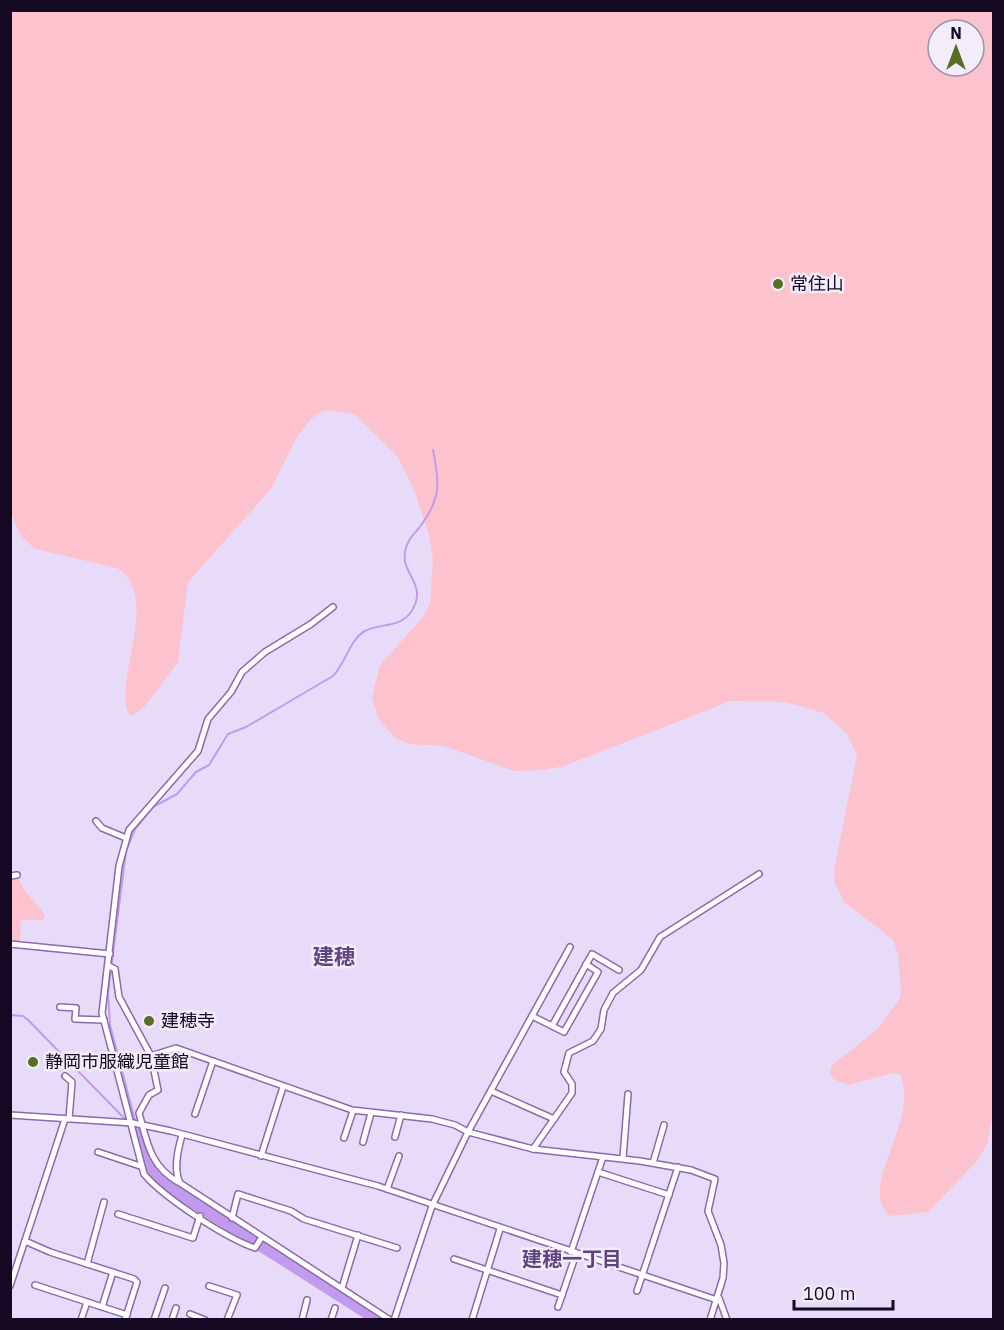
<svg xmlns="http://www.w3.org/2000/svg" width="1004" height="1330" font-family="'IBM Plex Sans','Noto Sans JP',sans-serif">
  <rect width="100%" height="100%" fill="#e8dbf9"/>
  <g fill="#fcc3ce" fill-rule="evenodd">
    <path d="M 10,11 L 993,11 L 993,1113 L 987,1144 L 978,1160 L 928,1212 L 891,1216 C 854,1188 921,1123 900,1074 L 893,1073 L 848,1085 L 833,1079 L 830,1073 L 832,1065 L 879,1028 L 900,998 L 901,990 L 898,954 L 893,940 L 844,902 L 835,884 L 834,870 L 857,755 L 847,734 L 824,713 L 785,702 L 731,701 L 564,766 L 544,770 L 514,771 L 444,746 L 410,744 L 397,739 L 379,720 L 372,697 L 380,665 L 424,616 L 430,603 L 433,559 L 428,531 L 414,490 L 398,457 L 354,414 L 329,410 L 320,412 L 310,420 L 296,439 L 271,489 L 188,582 L 178,662 L 145,706 L 131,717 C 108,691 164,596 117,568 L 35,549 L 20,535 L 11,512 ZM 938,30 L 974,30 L 974,66 L 938,66 Z"/>
    <path d="M 18,877 C 22,891 36,902 45,915 L 43,920 L 21,920 L 20,942 L 11,942 L 10,878 Z"/>
  </g>
  <g fill="none" stroke-linecap="round" stroke-linejoin="round">
    <g stroke="#c29bec" stroke-width="2">
      <polyline points="10,1015 23,1016 28,1020 126,1120"/>
      <path d="M 138,1132 L 110,1025 L 108,993 L 126,851 L 135,829 L 153,807 L 177,794 L 196,772 L 209,765 L 228,734 L 246,727 L 333,676 C 345,664 350,639 365,631 C 380,623 400,628 411,612 C 429,585 401,575 405,552 C 406,542 413,535 419,528 C 441,499 440,484 433,450"/>
      <polyline points="377,1320 377,1319"/>
    </g>
    <polyline stroke="#c29bec" stroke-width="12" points="138,1132 152,1168 166,1185 378,1320"/>
    <g stroke="#8a6aac" stroke-width="8">
      <g id="minor">
        <polyline points="96,821 102,828 126,838"/>
        <polyline points="10,876 17,875"/>
        <polyline points="10,944 110,954"/>
        <polyline points="109,966 115,969 119,997 151,1056 176,1048 352,1110 432,1119 455,1125 468,1132 533,1149 640,1161 691,1170 715,1179 708,1211 721,1245 724,1263 723,1278 710,1320"/>
        <polyline points="60,1007 76,1008 75,1019 104,1020"/>
        <polyline points="532,1016 564,1032 598,972 586,964"/>
        <polyline points="552,1026 592,954 619,970"/>
        <path d="M 151,1056 L 158,1090 L 149,1095 L 139,1113 C 147,1142 150,1166 178,1182"/>
        <polyline points="65,1076 72,1082 69,1119"/>
        <polyline points="491,1091 554,1119"/>
        <polyline points="195,1114 213,1061"/>
        <polyline points="10,1115 133,1123 171,1131 378,1186 717,1300"/>
        <path d="M 182,1135 C 178,1149 173,1169 180,1183 L 390,1320"/>
        <polyline points="395,1137 401,1115"/>
        <polyline points="344,1138 353,1111"/>
        <polyline points="363,1142 371,1113"/>
        <polyline points="533,1149 572,1093 572,1084 564,1072 569,1053 593,1041 601,1029 604,1010 613,993 641,970 660,937 759,874"/>
        <polyline points="98,1152 140,1166"/>
        <polyline points="261,1156 283,1087"/>
        <polyline points="623,1158 628,1094"/>
        <polyline points="653,1163 664,1125"/>
        <polyline points="598,1172 669,1195"/>
        <polyline points="387,1189 399,1156"/>
        <polyline points="118,1214 193,1238 200,1216"/>
        <polyline points="232,1218 238,1194 291,1211 304,1219 397,1248"/>
        <path d="M 262,1237 L 255,1248 C 226,1238 164,1198 144,1174 L 102,1013 L 119,866 L 129,830 L 198,751 L 208,719 L 231,692 L 242,672 L 265,652 L 311,624 L 333,607"/>
        <polyline points="25,1241 50,1252 134,1279 137,1282 125,1320"/>
        <polyline points="571,1252 603,1157"/>
        <polyline points="454,1259 562,1295"/>
        <polyline points="87,1264 104,1202"/>
        <polyline points="35,1285 127,1315"/>
        <polyline points="10,1286 65,1119"/>
        <polyline points="209,1286 237,1295 227,1320"/>
        <polyline points="342,1288 358,1235"/>
        <polyline points="637,1291 678,1167"/>
        <polyline points="719,1298 727,1320"/>
        <polyline points="102,1307 113,1272"/>
        <polyline points="558,1307 576,1254"/>
        <polyline points="190,1314 205,1320"/>
        <polyline points="81,1320 87,1302"/>
        <polyline points="154,1320 165,1288"/>
        <polyline points="172,1320 176,1308"/>
        <polyline points="302,1320 307,1300"/>
        <polyline points="331,1320 335,1308"/>
        <polyline points="394,1320 432,1206 468,1132 570,947"/>
        <polyline points="472,1320 500,1229"/>
      </g>
    </g>
    <use href="#minor" stroke="#fff" stroke-width="5"/>
  </g>
  <g fill="#566f22" stroke="#f2ecfb" stroke-width="2">
    <circle cx="778" cy="284" r="6"/>
    <circle cx="149" cy="1021" r="6"/>
    <circle cx="33" cy="1062" r="6"/>
  </g>
  <g text-anchor="middle" stroke-width="5" stroke-linejoin="round" paint-order="stroke">
    <g font-size="18" fill="#150821" stroke="#f2ecfb" text-anchor="start">
      <text x="790" y="290">常住山</text>
      <text x="161" y="1027">建穂寺</text>
      <text x="45" y="1068">静岡市服織児童館</text>
    </g>
    <g font-size="20" font-weight="bold" fill="#624382" stroke="#f2ecfb">
      <text x="572" y="1266">建穂一丁目</text>
    </g>
    <g font-size="21" font-weight="bold" fill="#624382" stroke="#f2ecfb">
      <text x="334" y="964">建穂</text>
    </g>
  </g>
  <rect width="1004" height="1330" fill="none" stroke="#150821" stroke-width="24"/>
  <g transform="translate(956 48)"><circle r="28" fill="#f2ecfb" stroke="#9a91a4" stroke-width="1.5"/>
  <path d="M0-4.5L10 22L0 15L-10 22Z" fill="#566f22"/>
  <text y="-9" font-size="16" font-weight="bold" text-anchor="middle" fill="#150821">N</text>
  </g>
  <path d="M794 1300v9h99v-9" fill="none" stroke="#150821" stroke-width="3"/>
  <text x="803" y="1300" font-size="18" fill="#150821" stroke="#f2ecfb" stroke-width="4.5" paint-order="stroke">100 m</text>
</svg>
